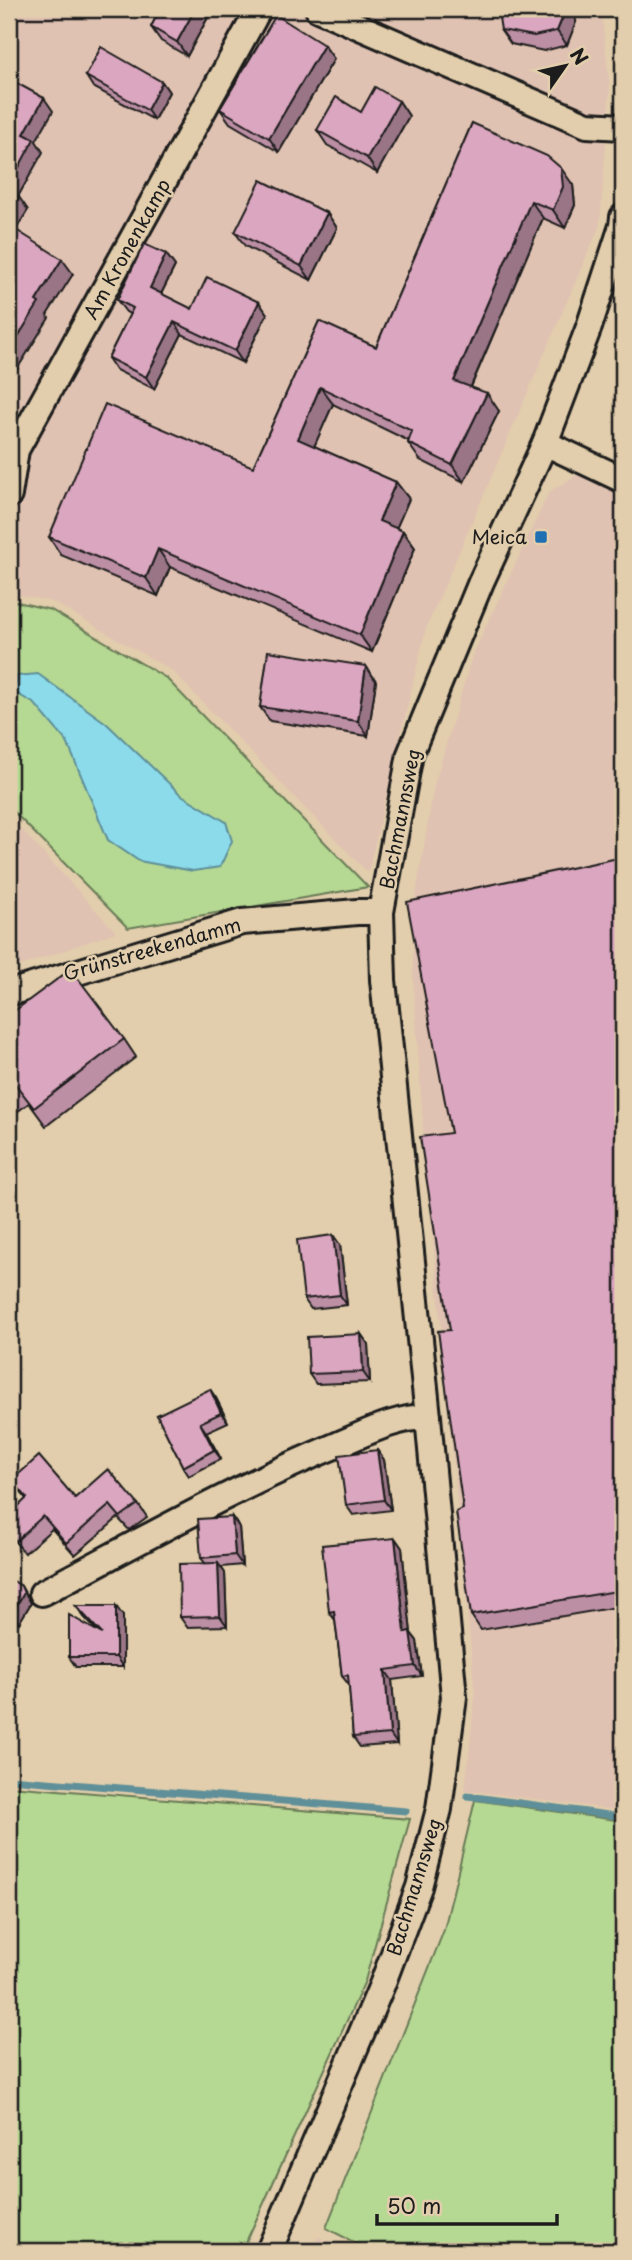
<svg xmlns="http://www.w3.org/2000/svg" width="632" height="2260" font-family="'Playpen Sans',sans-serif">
  <rect width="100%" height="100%" fill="#e2ceac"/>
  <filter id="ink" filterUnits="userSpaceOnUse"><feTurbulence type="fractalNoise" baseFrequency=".0143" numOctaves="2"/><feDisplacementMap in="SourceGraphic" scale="14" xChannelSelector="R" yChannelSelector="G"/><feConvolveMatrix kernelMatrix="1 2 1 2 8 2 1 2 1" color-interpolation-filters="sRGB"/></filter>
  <g filter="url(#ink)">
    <g fill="#e0c2b2">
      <polygon points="9,9 601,9 610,89 600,225 426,629 368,873 172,671 53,602 9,593"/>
      <polygon points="580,473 618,490 623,495 623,1811 465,1790 475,1695 424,1142 413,977 413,913 434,785 472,656 549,492"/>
      <polygon points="9,816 116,932 9,970"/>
      <polygon points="318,2237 347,2251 311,2251"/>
    </g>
    <g fill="#b5d892" stroke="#687a57" stroke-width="2">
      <polygon points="9,600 51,610 166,678 368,887 128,928 9,807"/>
      <polygon points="9,1786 410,1819 365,1981 242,2251 9,2251"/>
      <polygon points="475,1800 623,1821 623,2251 371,2251 326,2228 444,1930"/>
    </g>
    <polygon fill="#8cdbeb" stroke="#5f8f98" stroke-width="2" points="38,674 106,723 180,794 226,822 232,841 220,867 193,871 139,861 108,840 67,742 35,704 14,692 17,676"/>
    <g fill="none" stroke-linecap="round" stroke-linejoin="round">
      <g stroke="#5f8f98" stroke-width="7">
        <polyline points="9,1779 406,1811"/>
        <polyline points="468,1796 623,1817"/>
      </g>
      <g stroke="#1c1c1c" stroke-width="30">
        <g id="minor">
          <polyline points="318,9 587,125 623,127"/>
          <polyline points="545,443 623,480"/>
          <polyline points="9,495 16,450 259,9"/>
          <polyline points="9,993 242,922 357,912 381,912"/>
          <path d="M 42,1593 C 139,1542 236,1487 337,1445 C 366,1433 396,1417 428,1417"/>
          <polyline points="269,2251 382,1985 419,1887 439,1809 454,1697 428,1417 383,980 381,912 410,754 481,582 545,443 589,327 622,226 623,217"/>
        </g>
      </g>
      <use href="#minor" stroke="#e2ceac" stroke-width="24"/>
    </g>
    <g fill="#bc8fa4" stroke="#1c1c1c" stroke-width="2">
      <polygon points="160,9 211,9 212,10 187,56 161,41 151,27"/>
      <polygon points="576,22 567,45 544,51 511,44 501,30"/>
      <polygon points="324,45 334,59 279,152 230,123 220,109"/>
      <polygon points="86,76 162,82 169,92 154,120 93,87"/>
      <polygon points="399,101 409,116 377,173 327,145 317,130 361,112"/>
      <polygon points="472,123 573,185 575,205 565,228 543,218 471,387 499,411 464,482 420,460 408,443 409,441 333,404 314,446 396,482 409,499 396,528 403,531 415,548 372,652 170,567 158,596 61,555 49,537 253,467 319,321 376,347"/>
      <polygon points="327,213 337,228 311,280 245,246 235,232"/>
      <polygon points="166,254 175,266 161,294 192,309 259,302 267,314 243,363 182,334 154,389 116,370 108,358 130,314 126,312 117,300"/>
      <polygon points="366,666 376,681 368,736 270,721 260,707"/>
      <polygon points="623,857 623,1606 481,1630 471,1615 450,1330"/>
      <polygon points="9,1015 124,1039 136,1057 46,1126 29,1103 9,1118"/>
      <polygon points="333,1235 340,1245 347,1305 311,1309 304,1299"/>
      <polygon points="361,1334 368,1344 370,1382 316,1384 309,1374"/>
      <polygon points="216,1398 228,1422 206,1432 221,1459 189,1476 183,1467 157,1415"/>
      <polygon points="377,1450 384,1460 391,1510 353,1515 346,1505"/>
      <polygon points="12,1480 75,1498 138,1504 147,1517 129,1530 118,1518 75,1555 52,1529 25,1553 9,1535 9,1515 26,1499"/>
      <polygon points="232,1517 239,1527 242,1565 221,1567 225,1573 227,1626 187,1627 180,1617 205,1563 201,1558"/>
      <polygon points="395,1538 402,1548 411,1633 417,1641 422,1676 392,1680 397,1744 360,1747 353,1737 349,1685 342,1676 335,1620 329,1612"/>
      <polygon points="9,1578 28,1596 31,1603 19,1623 9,1617"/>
      <polygon points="76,1606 123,1616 123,1667 76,1667 69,1657 97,1631 84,1617"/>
    </g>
    <g fill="#997486" stroke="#1c1c1c" stroke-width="2">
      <polygon points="195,9 211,9 212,10 187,56 177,42"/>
      <polygon points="566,9 575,9 576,22 567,45 557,31"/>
      <polygon points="324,45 334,59 279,152 269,138"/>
      <polygon points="162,82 169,92 154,120 147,110"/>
      <polygon points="44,98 53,111 36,141 43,152 15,202 9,193 9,186 24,134"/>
      <polygon points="399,101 409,116 377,173 367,158"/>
      <polygon points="561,168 573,185 575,205 565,228 553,210"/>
      <polygon points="19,197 28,210 9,241 9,214"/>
      <polygon points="531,201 543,218 466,398 454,381"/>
      <polygon points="327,213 337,228 311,280 301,266"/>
      <polygon points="166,254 175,266 158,300 150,288"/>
      <polygon points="62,259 73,274 47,315 49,318 9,382 9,351 36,301"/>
      <polygon points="259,302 267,314 243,363 235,351"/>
      <polygon points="174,322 182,334 154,389 146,377"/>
      <polygon points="320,387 333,404 310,456 298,439"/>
      <polygon points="487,393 499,411 464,482 452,465"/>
      <polygon points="396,482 409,499 392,538 379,521"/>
      <polygon points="403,531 415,548 372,652 360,635"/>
      <polygon points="158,549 170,567 158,596 146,578"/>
      <polygon points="366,666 376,681 368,736 358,721"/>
      <polygon points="333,1235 340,1245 347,1305 340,1295"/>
      <polygon points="361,1334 368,1344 370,1382 363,1372"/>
      <polygon points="210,1389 216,1398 228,1422 221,1413"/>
      <polygon points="200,1423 206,1432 221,1459 214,1450"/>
      <polygon points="377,1450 384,1460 391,1510 384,1500"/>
      <polygon points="232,1517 239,1527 242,1565 235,1555"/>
      <polygon points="395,1538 402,1548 411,1633 417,1641 422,1676 415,1666 405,1632"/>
      <polygon points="218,1563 225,1573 227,1626 220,1616"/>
      <polygon points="21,1586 31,1603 19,1623 12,1613"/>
      <polygon points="116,1606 123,1616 123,1667 116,1657"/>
      <polygon points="385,1670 392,1680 397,1744 390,1734"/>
    </g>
    <g fill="#dba6bf" stroke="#1c1c1c" stroke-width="2">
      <polygon points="160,9 195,9 177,42 151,27"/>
      <polygon points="500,9 566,9 557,31 534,36 501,30 498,12"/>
      <polygon points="276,15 324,45 269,138 220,109"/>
      <polygon points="101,47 162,82 147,110 86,76"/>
      <polygon points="11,80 44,98 24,134 34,139 9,186 9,83"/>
      <polygon points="375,87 399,101 367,158 317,130 336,97 361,112"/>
      <polygon points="472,123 547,156 561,168 563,187 553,210 531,201 454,381 487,393 452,465 408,443 412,431 320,387 298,439 396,482 379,521 403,531 360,635 158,549 146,578 49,537 105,404 253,467 319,321 376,347"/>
      <polygon points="261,180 327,213 301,266 235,232"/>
      <polygon points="9,191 19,197 9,214"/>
      <polygon points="13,228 62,259 36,301 39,303 9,351 9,234"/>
      <polygon points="144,244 166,254 150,288 192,309 207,277 259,302 235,351 174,322 146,377 108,358 133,308 117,300"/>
      <polygon points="268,651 366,666 358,721 260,707"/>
      <polygon points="623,857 623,1590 471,1615 456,1512 463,1509 438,1331 450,1330 420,1137 451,1133 407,902"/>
      <polygon points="71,969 124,1039 34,1108 16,1085 9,1091 9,1015"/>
      <polygon points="333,1235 340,1295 304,1299 297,1240"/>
      <polygon points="361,1334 363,1372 309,1374 307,1337"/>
      <polygon points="210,1389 221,1413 200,1423 214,1450 183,1467 157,1415"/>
      <polygon points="377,1450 384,1500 346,1505 339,1455"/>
      <polygon points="39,1456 75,1498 108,1469 138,1504 120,1517 110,1505 66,1543 43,1516 16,1541 9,1532 9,1515 27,1498 12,1480"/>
      <polygon points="232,1517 235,1555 201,1558 198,1519"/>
      <polygon points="395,1538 405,1632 410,1631 415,1666 385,1670 390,1734 353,1737 348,1675 342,1676 334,1611 329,1612 322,1545"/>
      <polygon points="218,1563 220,1616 180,1617 179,1564"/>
      <polygon points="9,1578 21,1586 24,1593 12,1613 9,1611"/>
      <polygon points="76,1606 116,1606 116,1657 69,1657 69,1615 102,1634"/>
    </g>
  </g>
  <rect fill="#1f6fb2" stroke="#e2ceac" stroke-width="2.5" x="534" y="530" width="14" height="14" rx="3.5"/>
  <g text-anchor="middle" stroke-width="5" stroke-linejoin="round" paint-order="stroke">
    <g font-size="19" fill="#1c1c1c" stroke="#e2ceac">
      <text transform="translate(127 249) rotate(-61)" y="7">Am Kronenkamp</text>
      <text transform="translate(400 819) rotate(-79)" y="7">Bachmannsweg</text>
      <text transform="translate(152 949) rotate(-16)" y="7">Grünstreekendamm</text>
      <text transform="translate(414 1887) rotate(-73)" y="7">Bachmannsweg</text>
    </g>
    <g font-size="19" fill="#1c1c1c" stroke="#e2ceac" text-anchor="end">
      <text x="527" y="544">Meica</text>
    </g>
  </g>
  <rect width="632" height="2260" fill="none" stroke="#e2ceac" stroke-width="35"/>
  <rect x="18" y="18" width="597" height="2225" fill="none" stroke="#1c1c1c" stroke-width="2.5" filter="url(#ink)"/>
  <g transform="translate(565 66) rotate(56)" stroke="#e2ceac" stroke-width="5" paint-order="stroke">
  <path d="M0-5L12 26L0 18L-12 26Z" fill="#1c1c1c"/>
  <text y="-10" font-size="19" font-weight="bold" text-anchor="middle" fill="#1c1c1c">N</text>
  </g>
  <path d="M377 2214v10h180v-10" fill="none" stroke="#1c1c1c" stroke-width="3.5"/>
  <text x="387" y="2214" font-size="21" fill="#1c1c1c" stroke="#e2ceac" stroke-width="5" paint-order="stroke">50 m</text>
</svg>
